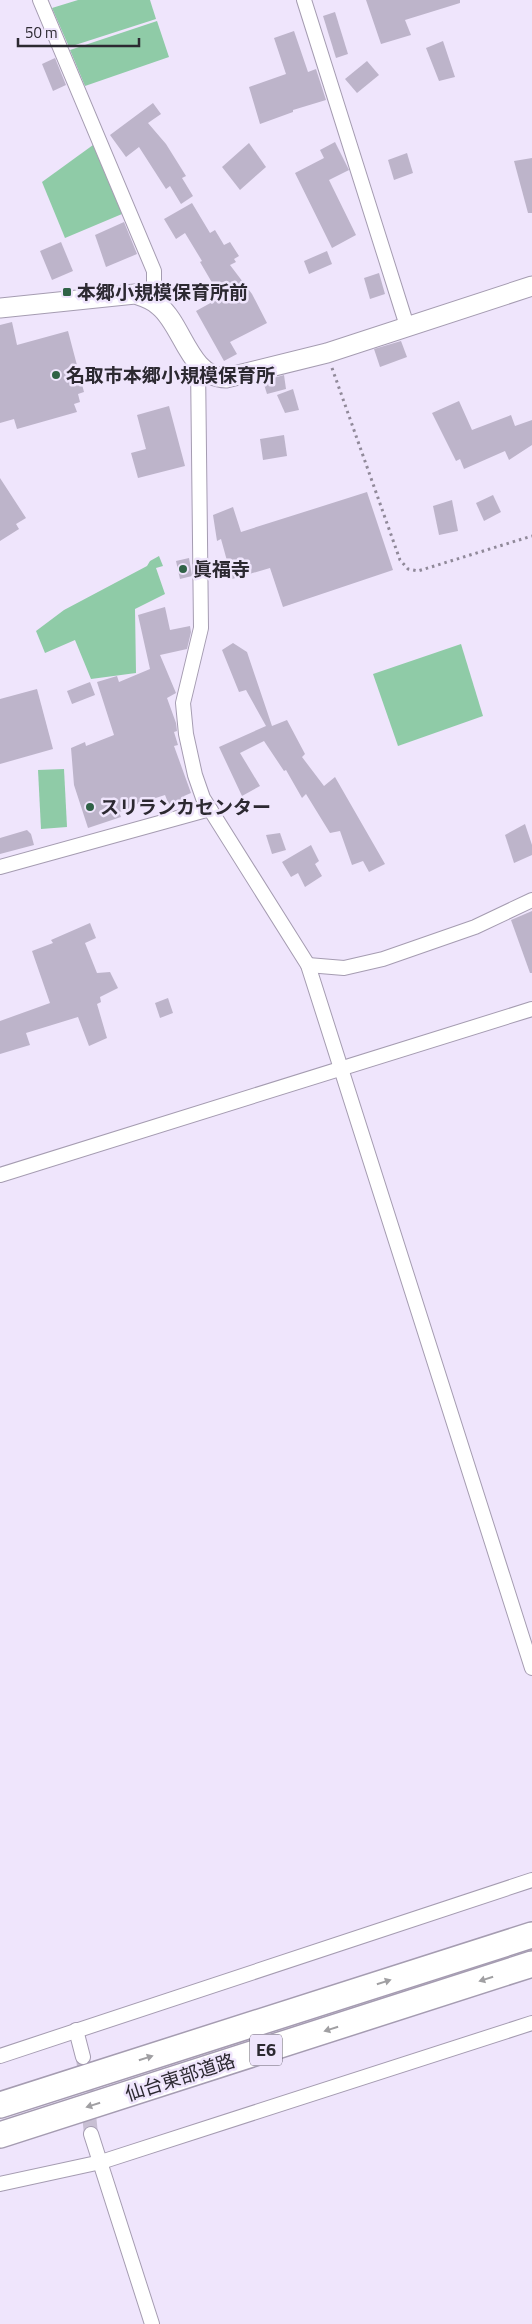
<svg xmlns="http://www.w3.org/2000/svg" width="532" height="2324" font-family="'Titillium Web','Noto Sans JP',sans-serif">
  <rect width="100%" height="100%" fill="#efe5fc"/>
  <g fill="#8fcba7">
    <polygon points="78,0 150,0 156,19 69,47 52,8"/>
    <polygon points="157,21 169,57 85,86 70,50"/>
    <polygon points="93,145 122,214 65,238 42,182"/>
    <polygon points="159,556 163,566 156,568 165,594 135,609 136,673 91,679 75,640 45,653 36,631 64,610 147,566 150,561"/>
    <polygon points="461,644 483,716 398,746 373,674"/>
    <polygon points="64,769 67,827 41,829 38,770"/>
  </g>
  <g fill="#bdb4ca">
    <polygon points="366,0 460,0 460,3 405,20 411,35 381,44"/>
    <polygon points="335,12 348,54 336,58 323,16"/>
    <polygon points="294,31 308,72 316,69 326,100 293,110 293,112 260,124 249,87 286,74 274,38"/>
    <polygon points="443,41 455,77 439,81 426,48"/>
    <polygon points="55,58 66,85 53,91 42,64"/>
    <polygon points="367,61 379,75 357,93 345,79"/>
    <polygon points="153,103 161,114 148,123 166,144 186,176 182,178 193,196 181,204 170,186 166,189 139,147 126,157 110,135"/>
    <polygon points="335,142 349,170 329,180 356,235 332,248 295,173 324,158 320,150"/>
    <polygon points="249,143 266,167 240,190 222,167"/>
    <polygon points="407,153 413,173 394,180 388,160"/>
    <polygon points="532,158 532,213 528,213 514,161"/>
    <polygon points="192,203 210,233 215,230 224,245 230,242 239,256 234,259 236,262 230,265 252,294 267,323 230,342 237,354 224,361 196,311 214,301 207,291 214,286 200,262 202,261 185,233 176,239 164,219"/>
    <polygon points="124,222 137,254 106,267 95,235"/>
    <polygon points="61,242 73,271 52,280 40,251"/>
    <polygon points="327,251 332,264 309,274 304,261"/>
    <polygon points="379,273 385,294 370,299 364,278"/>
    <polygon points="12,322 17,345 68,331 84,392 78,394 80,402 74,404 77,412 17,429 14,419 0,423 0,325"/>
    <polygon points="401,341 407,357 380,367 374,349"/>
    <polygon points="284,375 286,389 267,394 263,381"/>
    <polygon points="293,389 299,410 285,413 277,395"/>
    <polygon points="459,401 472,430 511,415 515,426 532,420 532,445 509,460 505,451 464,469 460,459 456,461 432,413"/>
    <polygon points="169,406 185,466 138,478 131,453 146,449 137,415"/>
    <polygon points="284,435 287,456 263,460 260,439"/>
    <polygon points="0,478 26,518 16,524 19,529 0,541"/>
    <polygon points="367,492 393,570 283,607 270,568 232,579 221,539 217,541 213,515 233,507 241,532"/>
    <polygon points="493,495 501,512 484,521 476,503"/>
    <polygon points="452,500 458,531 439,535 433,506"/>
    <polygon points="189,558 192,576 180,579 176,561"/>
    <polygon points="165,607 170,630 190,626 191,632 187,649 160,655 176,693 167,698 176,723 177,731 174,732 178,745 174,746 191,793 184,796 185,799 169,805 165,795 131,806 132,808 119,812 121,817 88,828 74,785 71,748 85,742 86,746 114,735 97,682 117,676 119,682 150,669 138,615"/>
    <polygon points="233,643 247,652 272,726 287,720 305,754 302,757 324,786 335,777 385,864 369,872 363,861 352,865 340,831 330,833 306,794 302,798 286,770 284,771 264,741 240,753 260,786 242,796 219,747 266,726 246,690 239,692 222,650"/>
    <polygon points="90,682 95,695 72,704 67,691"/>
    <polygon points="37,689 53,749 0,764 0,699"/>
    <polygon points="525,824 532,845 532,855 514,863 505,835"/>
    <polygon points="27,830 31,834 34,845 0,854 0,838"/>
    <polygon points="280,833 286,850 272,854 266,835"/>
    <polygon points="311,845 319,861 315,864 322,876 305,887 298,873 291,877 282,862"/>
    <polygon points="532,911 532,973 530,973 511,920"/>
    <polygon points="90,923 96,938 85,943 97,973 110,972 118,988 100,997 101,1002 97,1004 107,1038 89,1046 78,1017 26,1033 30,1045 0,1054 0,1021 50,1003 32,951 53,943 51,940"/>
    <polygon points="168,998 173,1013 160,1018 155,1003"/>
  </g>
  <g fill="none" stroke-linecap="round" stroke-linejoin="round">
    <polyline stroke="#c8bfd3" stroke-width="14" stroke-dasharray="14 7" stroke-linecap="butt" points="83,2057 91,2134"/>
    <g stroke="#a59cb1" stroke-width="16">
      <g id="street">
        <polyline points="40,0 154,271 154,285 148,298"/>
        <polyline points="304,0 407,326"/>
        <polyline points="198,364 201,628 183,703 186,734 195,775 203,798 308,965 532,1668"/>
        <polyline points="0,867 210,809"/>
        <polyline points="308,965 344,968 383,959 475,927 532,900"/>
        <polyline points="0,1175 532,1009"/>
        <polyline points="76,2030 83,2057"/>
        <polyline points="0,2056 532,1880"/>
        <polyline points="91,2134 152,2324"/>
        <polyline points="0,2184 101,2162 532,2023"/>
      </g>
    </g>
    <g stroke="#a59cb1" stroke-width="21">
      <path id="secondary" d="M 0,308 L 135,294 C 144,297 152,299 159,306 C 183,325 189,377 226,378 L 327,353 L 532,286"/>
    </g>
    <g stroke="#a59cb1" stroke-width="28">
      <g id="highway">
        <polyline points="0,2105 532,1935"/>
        <polyline points="0,2135 532,1964"/>
      </g>
    </g>
    <polyline stroke="#908999" stroke-width="3" stroke-dasharray="2.5 4" stroke-linecap="butt" points="332,368 400,560 408,569 418,571 532,536"/>
    <use href="#street" stroke="#fff" stroke-width="14"/>
    <use href="#secondary" stroke="#fff" stroke-width="19"/>
    <use href="#highway" stroke="#fff" stroke-width="25"/>
  </g>
  <defs><path id="oneway-solid" d="M-6-.8H1V-3.2L6.5 0L1 3.2V.8H-6Z" transform="scale(1.25)"/></defs>
  <g fill="#a09fa2">
    <use href="#oneway-solid" transform="translate(486 1979) rotate(162)"/>
    <use href="#oneway-solid" transform="translate(384 1982) rotate(-18)"/>
    <use href="#oneway-solid" transform="translate(331 2029) rotate(162)"/>
    <use href="#oneway-solid" transform="translate(146 2058) rotate(-18)"/>
    <use href="#oneway-solid" transform="translate(93 2105) rotate(162)"/>
  </g>
  <g fill="#2f6246" stroke="#efe5fc" stroke-width="2">
    <rect x="62" y="287" width="10" height="10" rx="2.5"/>
    <circle cx="56" cy="375" r="5"/>
    <circle cx="183" cy="569" r="5"/>
    <circle cx="90" cy="807" r="5"/>
  </g>
  <g text-anchor="middle" stroke-width="5" stroke-linejoin="round" paint-order="stroke">
    <rect fill="#efe5fc" stroke="#66616e" stroke-width="1" x="250" y="2034.5" width="32" height="31" rx="4"/>
    <g font-size="18" font-weight="bold" fill="#2c2931">
      <text x="266" y="2056">E6</text>
    </g>
    <g font-size="19" font-weight="bold" fill="#2c2931" stroke="#efe5fc" text-anchor="start">
      <text x="77" y="299">本郷小規模保育所前</text>
      <text x="66" y="382">名取市本郷小規模保育所</text>
      <text x="193" y="576">眞福寺</text>
      <text x="100" y="814">スリランカセンター</text>
    </g>
    <g font-size="19" fill="#2c2931" stroke="#efe5fc">
      <text transform="translate(180 2077) rotate(-18)" y="7">仙台東部道路</text>
    </g>
  </g>
  <path d="M18 38v8h121v-8" fill="none" stroke="#2c2931" stroke-width="2.5"/>
  <text x="25" y="38" font-size="15" fill="#2c2931" stroke="#efe5fc" stroke-width="4" paint-order="stroke">50 m</text>
</svg>
